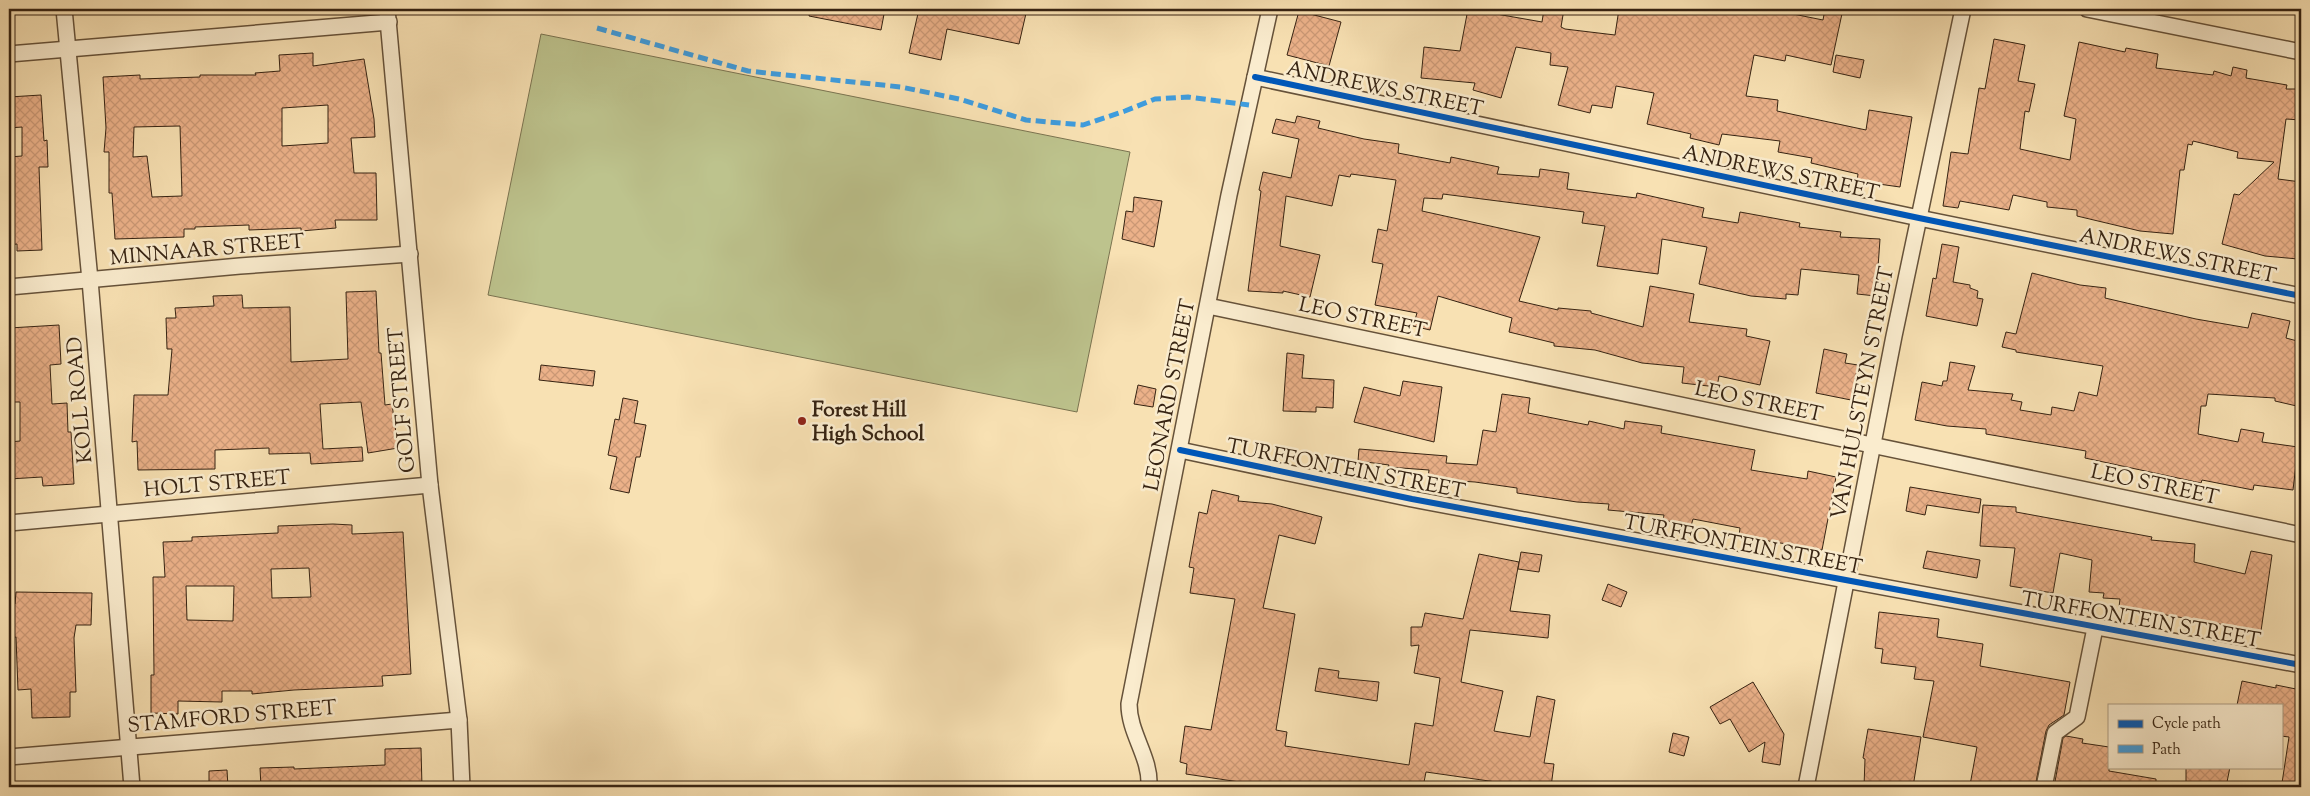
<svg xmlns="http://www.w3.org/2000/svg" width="2310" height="796" font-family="'Sorts Mill Goudy',serif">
  <defs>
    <pattern id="building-cross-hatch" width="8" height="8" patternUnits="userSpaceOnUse" patternTransform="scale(1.25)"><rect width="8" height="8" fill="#ebb189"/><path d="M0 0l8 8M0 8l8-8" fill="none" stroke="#ca9875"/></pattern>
  </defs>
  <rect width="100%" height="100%" fill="#f8e1b3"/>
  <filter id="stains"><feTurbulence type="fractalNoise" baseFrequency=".004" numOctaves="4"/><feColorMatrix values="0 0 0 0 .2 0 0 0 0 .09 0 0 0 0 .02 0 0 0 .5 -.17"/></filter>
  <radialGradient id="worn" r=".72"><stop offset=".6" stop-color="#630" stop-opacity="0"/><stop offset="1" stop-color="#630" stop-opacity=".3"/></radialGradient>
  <polygon fill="#bdc38d" stroke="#7a7350" points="541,34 1130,152 1077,412 488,295"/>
  <g fill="url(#building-cross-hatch)" stroke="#362312" fill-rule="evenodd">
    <polygon points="810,9 885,9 881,30 809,16"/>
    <polygon points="919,9 1027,9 1019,44 947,29 941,60 909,53"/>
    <polygon points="1468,9 1542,22 1544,9 1564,9 1561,27 1565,29 1615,35 1619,9 1794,9 1793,14 1823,20 1825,9 1843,9 1831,65 1786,55 1785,61 1754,55 1746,96 1778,100 1777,111 1866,130 1869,110 1912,117 1900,187 1857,181 1858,174 1811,163 1812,158 1778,152 1780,141 1722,134 1719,145 1690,138 1691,134 1647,124 1654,93 1616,86 1612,108 1592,105 1590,113 1558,105 1568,67 1550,65 1551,53 1516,47 1501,98 1473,90 1475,83 1421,78 1424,47 1460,51"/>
    <polygon points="1299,11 1341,22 1329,66 1287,55"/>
    <polygon points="1994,39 2025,45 2018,81 2035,84 2029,112 2025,111 2020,149 2070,160 2076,119 2064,116 2079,42 2125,52 2126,48 2158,54 2156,68 2213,75 2214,71 2231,76 2233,67 2247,70 2246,78 2287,85 2286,89 2301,89 2301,120 2286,119 2278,179 2301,182 2301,234 2298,259 2265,256 2222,244 2234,194 2239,195 2274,162 2237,158 2238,152 2193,141 2192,145 2188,144 2184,170 2180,170 2173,234 2140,231 2077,216 2077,210 2047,207 2047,202 2013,195 2009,210 1960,201 1958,208 1943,206 1951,152 1968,154 1979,88 1985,89"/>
    <path d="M 313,53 L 313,66 L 364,59 L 374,119 L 375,137 L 351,138 L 354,173 L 376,173 L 377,220 L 335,220 L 336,228 L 301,231 L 301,228 L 249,230 L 249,225 L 195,227 L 195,229 L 184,229 L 184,237 L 115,239 L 112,193 L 109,193 L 109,152 L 104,152 L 106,128 L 103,77 L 140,75 L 140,79 L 200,77 L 200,75 L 256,75 L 255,73 L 280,71 L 279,55 ZM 328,105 L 328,143 L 282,146 L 282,108 ZM 180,126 L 182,196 L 152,197 L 147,156 L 133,157 L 134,127 Z"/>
    <polygon points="1836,55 1864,60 1860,78 1833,72"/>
    <polygon points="41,95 44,141 47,140 48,167 39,167 42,250 17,251 17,244 9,245 9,157 22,156 22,127 9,128 9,97"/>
    <polygon points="1297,116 1320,121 1318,128 1364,139 1399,144 1398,153 1450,163 1451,157 1499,167 1497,174 1539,177 1540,169 1569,173 1567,189 1636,198 1637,193 1704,208 1702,217 1738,223 1740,212 1800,223 1799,227 1841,232 1840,237 1880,239 1876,296 1857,294 1859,275 1801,269 1798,295 1786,294 1786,299 1751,296 1699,284 1707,247 1662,239 1658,274 1597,266 1605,226 1582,223 1584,212 1443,194 1442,199 1424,198 1422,211 1540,237 1519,301 1558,310 1558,308 1591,311 1591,313 1643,327 1650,286 1694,294 1689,322 1747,329 1746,336 1770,341 1760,385 1719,376 1717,387 1682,383 1684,367 1642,363 1595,350 1554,346 1554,343 1509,332 1512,318 1438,296 1430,330 1413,326 1417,313 1375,305 1383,264 1372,262 1378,229 1387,231 1396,180 1351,174 1350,177 1339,175 1332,206 1286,196 1280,246 1320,255 1310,297 1283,291 1283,293 1248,291 1261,191 1259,190 1263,172 1291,178 1299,139 1272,133 1276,119 1295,123"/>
    <polygon points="1134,197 1162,201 1154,247 1122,239 1126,211 1133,212"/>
    <polygon points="1942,244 1959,247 1953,282 1970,285 1970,288 1978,291 1977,298 1983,299 1977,326 1926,316 1933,278 1936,279"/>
    <polygon points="2032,273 2080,285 2106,288 2105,298 2196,319 2248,328 2252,313 2290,321 2286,338 2301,342 2301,407 2275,401 2275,398 2208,394 2206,406 2201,406 2198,434 2238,442 2241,429 2264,433 2262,442 2298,447 2293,490 2254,485 2253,490 2202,480 2201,483 2085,458 2086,451 1986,434 1986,429 1947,426 1915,420 1922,382 1942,386 1943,381 1947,381 1950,362 1975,366 1968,390 2013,394 2011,400 2022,402 2020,410 2051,415 2052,407 2074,411 2079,392 2097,396 2103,366 2016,352 2016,350 2002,347 2006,332 2016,334"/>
    <polygon points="376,291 379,353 381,353 385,405 392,404 398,448 368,453 361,402 320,404 323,449 362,447 363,461 311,464 310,453 269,454 269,448 215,450 215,469 138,470 137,441 132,442 134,395 168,395 172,349 167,349 166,318 176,318 175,308 214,306 213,296 242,295 243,308 290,307 291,362 348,359 346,292"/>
    <polygon points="59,325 61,364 50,365 52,404 67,403 68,432 71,432 74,484 43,486 42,477 9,479 9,442 20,441 20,402 9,402 9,328"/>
    <polygon points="1824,349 1847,354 1845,363 1858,365 1851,400 1816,393"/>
    <polygon points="1287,353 1304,355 1302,378 1334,380 1333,408 1316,407 1316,412 1283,411"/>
    <polygon points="541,365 595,371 593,386 539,380"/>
    <polygon points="1403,381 1442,387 1434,442 1354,422 1364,387 1400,396"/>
    <polygon points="1138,385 1156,389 1153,407 1134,404"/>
    <polygon points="1502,394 1530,398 1528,413 1588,425 1589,421 1624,429 1625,421 1662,426 1661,433 1755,450 1751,470 1807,479 1808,471 1836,477 1822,550 1739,536 1740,528 1693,519 1691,526 1663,520 1664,515 1608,510 1609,504 1577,502 1517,493 1517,488 1475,482 1428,479 1429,470 1388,467 1389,465 1358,461 1359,449 1447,456 1446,463 1477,465 1483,430 1496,432"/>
    <polygon points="623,398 638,401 634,423 646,425 640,457 636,457 629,493 610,489 617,457 608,455 615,419 619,420"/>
    <polygon points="1910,487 1981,499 1979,513 1927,505 1925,515 1906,511"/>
    <polygon points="1212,490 1239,496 1238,501 1272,504 1322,517 1315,544 1279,535 1263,608 1295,614 1276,730 1287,732 1285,746 1409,765 1415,723 1433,726 1440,678 1414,673 1419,645 1411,646 1411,627 1422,627 1425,613 1463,619 1479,554 1519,562 1510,611 1550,615 1548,638 1470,630 1461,682 1503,691 1494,731 1530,737 1537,696 1555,700 1544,763 1554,764 1551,787 1531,787 1426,772 1423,787 1273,787 1186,774 1187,764 1180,762 1185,726 1211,730 1235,599 1190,593 1194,568 1189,567 1199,512 1207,514"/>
    <polygon points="1983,505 2016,507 2016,512 2152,537 2151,540 2195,544 2194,562 2245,574 2251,551 2272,555 2261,631 2119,607 2120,599 2103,598 2104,593 2089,592 2092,560 2060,553 2053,593 2010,586 2015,548 1980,546"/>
    <path d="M 333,524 L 352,525 L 352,534 L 403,532 L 411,674 L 382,676 L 383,686 L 294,690 L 252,694 L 252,691 L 222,691 L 222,702 L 178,701 L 178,714 L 151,713 L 151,675 L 154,675 L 153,577 L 165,577 L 163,542 L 192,541 L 192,537 L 278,533 L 278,526 ZM 309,568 L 311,597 L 272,598 L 271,569 ZM 186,586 L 234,586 L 233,621 L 187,620 Z"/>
    <polygon points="1927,551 1980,560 1977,578 1923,568"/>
    <polygon points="1521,552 1542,555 1539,572 1518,569"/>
    <polygon points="1608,584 1627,592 1621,607 1602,600"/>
    <polygon points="16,592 92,593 91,625 76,625 74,638 76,692 70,692 70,717 32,718 31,689 18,690 16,637 9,638 9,605 15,604"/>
    <polygon points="1879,612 1939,619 1937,637 1983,644 1980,666 2070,682 2064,715 2049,725 2046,731 2035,787 1981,787 1970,785 1977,747 1923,737 1934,681 1914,679 1916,667 1881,663 1883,649 1875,648"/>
    <polygon points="1319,668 1339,671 1338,678 1379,682 1377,701 1315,691"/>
    <polygon points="2242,681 2276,688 2276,685 2301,690 2301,786 2282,783 2289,737 2281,736 2281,705 2237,705"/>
    <polygon points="1753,682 1784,734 1780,765 1762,762 1765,742 1749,752 1730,719 1720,724 1710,707"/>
    <polygon points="1868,729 1921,737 1913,787 1864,787 1865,759 1863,758"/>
    <polygon points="1673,733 1689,737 1684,756 1669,752"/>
    <polygon points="2066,736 2083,739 2082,743 2109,747 2109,771 2156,779 2156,787 2054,787 2063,738"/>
    <polygon points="421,748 422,787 261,787 260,768 294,767 294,769 385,765 385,749"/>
    <polygon points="2186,767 2230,767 2226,787 2186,787"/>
    <polygon points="227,770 228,787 209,787 209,771"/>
  </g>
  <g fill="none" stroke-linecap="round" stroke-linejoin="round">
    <g stroke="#66523a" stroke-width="18">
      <g id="minor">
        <polyline points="64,9 90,280 132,787"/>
        <polyline points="387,9 430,485 459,720 462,787"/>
        <polyline points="2087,9 2301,52"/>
        <polyline points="9,54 389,22"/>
        <polyline points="1255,77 1919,218 2301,296"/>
        <polyline points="9,287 240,266 410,254"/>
        <polyline points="1208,306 2301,535"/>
        <polyline points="1180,450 1412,499 2301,665"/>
        <polyline points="9,523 430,485"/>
        <polyline points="9,757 459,720"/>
        <path d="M 1149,787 C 1151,757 1129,734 1129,704 L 1229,195 L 1270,9"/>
        <polyline points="1806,787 1894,336 1963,9"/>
        <polyline points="2044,787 2055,733 2077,717 2095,628"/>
      </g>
    </g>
    <use href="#minor" stroke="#faecce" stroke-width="15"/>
    <polyline stroke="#3e9cde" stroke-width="5" stroke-dasharray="10 5" stroke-linecap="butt" points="597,28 748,71 901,87 959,99 1026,120 1083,125 1125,111 1155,99 1188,97 1249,105"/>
    <g stroke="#faecce" stroke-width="9">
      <g id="cycleway">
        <polyline points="1255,77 1919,218 2301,296"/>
        <polyline points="1180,450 1412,499 2301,665"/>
      </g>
    </g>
    <use href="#cycleway" stroke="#0057b8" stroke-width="6"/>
  </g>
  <circle fill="#8f2418" stroke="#faecce" stroke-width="2" cx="802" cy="421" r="5"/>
  <g text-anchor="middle" stroke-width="5" stroke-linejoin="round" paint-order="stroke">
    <g font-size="21" fill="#362312" stroke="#faecce">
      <text transform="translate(1385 88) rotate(12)" y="7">ANDREWS STREET</text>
      <text transform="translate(1781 172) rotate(12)" y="7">ANDREWS STREET</text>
      <text transform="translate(207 249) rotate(-5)" y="7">MINNAAR STREET</text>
      <text transform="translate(2178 255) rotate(12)" y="7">ANDREWS STREET</text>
      <text transform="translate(1363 317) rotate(12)" y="7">LEO STREET</text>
      <text transform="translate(1862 393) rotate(-79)" y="7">VAN HULSTEYN STREET</text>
      <text transform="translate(1169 395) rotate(-79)" y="7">LEONARD STREET</text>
      <text transform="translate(79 400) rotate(-95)" y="7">KOLL ROAD</text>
      <text transform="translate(401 400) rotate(-95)" y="7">GOLF STREET</text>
      <text transform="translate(1759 401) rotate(12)" y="7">LEO STREET</text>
      <text transform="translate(1346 468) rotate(11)" y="7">TURFFONTEIN STREET</text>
      <text transform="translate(217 483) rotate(-5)" y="7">HOLT STREET</text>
      <text transform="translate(2155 484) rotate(12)" y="7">LEO STREET</text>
      <text transform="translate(1743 544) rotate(11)" y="7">TURFFONTEIN STREET</text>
      <text transform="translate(2141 619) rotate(10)" y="7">TURFFONTEIN STREET</text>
      <text transform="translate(232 716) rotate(-5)" y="7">STAMFORD STREET</text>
    </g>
    <g font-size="21" font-weight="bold" fill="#362312" stroke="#faecce" text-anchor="start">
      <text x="812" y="416">Forest Hill<tspan x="812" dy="24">High School</tspan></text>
    </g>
  </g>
  <rect width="2310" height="796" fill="none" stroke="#f8e1b3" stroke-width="30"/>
  <rect x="10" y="10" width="2290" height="776" fill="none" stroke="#362312" stroke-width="2.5"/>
  <rect x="15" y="15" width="2280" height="766" fill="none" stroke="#362312"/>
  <rect x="2108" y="704" width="175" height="65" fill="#faecce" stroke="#ac9c83"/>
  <rect x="2118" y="720" width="25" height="8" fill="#0057b8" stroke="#ac9c83"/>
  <text x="2152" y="728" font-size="15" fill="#362312">Cycle path</text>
  <rect x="2118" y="745" width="25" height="8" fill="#3e9cde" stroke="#ac9c83"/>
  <text x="2152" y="754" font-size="15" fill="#362312">Path</text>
  <rect width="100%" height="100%" filter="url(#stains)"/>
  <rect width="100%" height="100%" fill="url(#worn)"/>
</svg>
